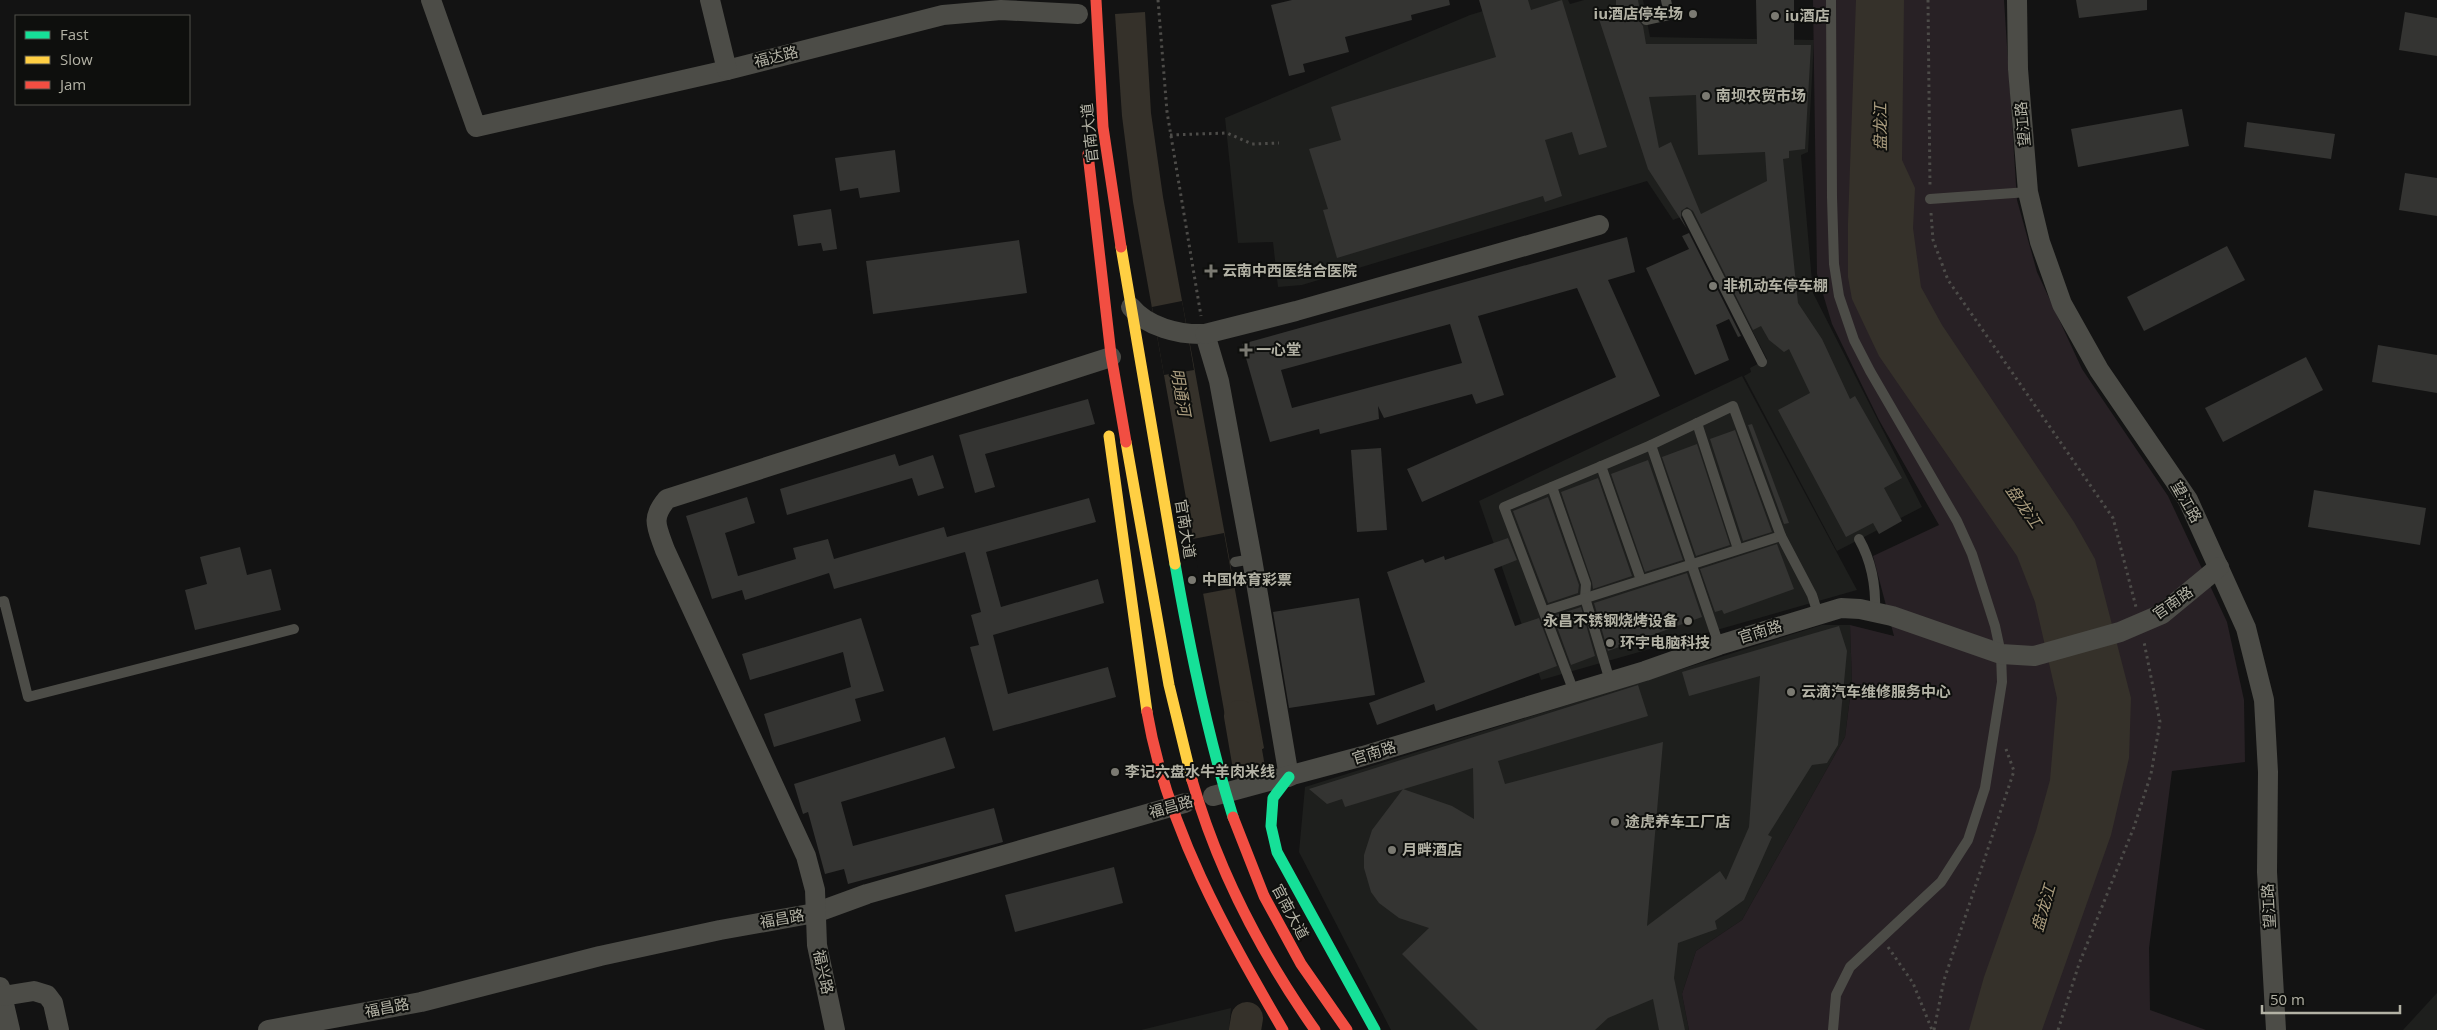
<svg xmlns="http://www.w3.org/2000/svg" width="2437" height="1030" font-family="'Open Sans','Noto Sans SC',sans-serif">
  <rect width="100%" height="100%" fill="#131313"/>
  <g fill="#1e1f1d">
    <polygon points="1519,0 1568,0 1570,4 1584,0 1643,0 1650,37 1814,40 1808,152 1801,155 1813,293 1922,507 1837,551 1744,376 1751,372 1750,368 1767,359 1691,213 1673,220 1647,181 1302,285 1278,287 1273,242 1238,243 1225,118 1470,15"/>
    <polygon points="1742,376 1857,590 1541,680 1479,501"/>
    <polygon points="1822,625 1850,625 1852,682 1845,737 1742,920 1696,951 1682,994 1689,1030 1391,1030 1299,852 1305,787"/>
    <polygon points="2437,993 2437,1030 2403,1030"/>
    <polygon points="1231,1008 1229,1030 1141,1030"/>
  </g>
  <polygon fill="#282125" points="1813,0 2004,0 2017,200 2037,272 2082,369 2168,496 2227,622 2244,700 2245,762 2172,771 2149,948 2150,1010 2206,1030 1689,1030 1682,994 1696,951 1742,920 1845,737 1852,682 1850,625 1894,636 1873,556 1939,525 1879,420 1832,324 1817,274"/>
  <g fill="#35312a">
    <polygon points="1856,0 1904,0 1902,160 1915,188 1913,228 1921,287 1942,325 2074,522 2095,559 2131,698 2129,758 2111,835 2042,1030 1969,1030 1984,977 2036,831 2050,780 2057,698 2035,602 2017,556 1879,356 1852,299 1848,277 1848,223"/>
    <polygon points="1145,12 1151,113 1163,197 1264,748 1247,759 1232,755 1133,202 1122,116 1115,14"/>
  </g>
  <g fill="#131313">
    <polygon points="1182,301 1194,370 1164,375 1152,307"/>
    <polygon points="1224,533 1234,588 1202,594 1193,539"/>
  </g>
  <g fill="none" stroke-linecap="round" stroke-linejoin="round">
    <g stroke="#35312a" stroke-width="32">
      <polyline points="1240,716 1249,768"/>
      <polyline points="1245,1030 1247,1018"/>
    </g>
  </g>
  <g fill="#343432" fill-rule="evenodd">
    <polygon points="1292,0 1449,0 1450,5 1411,15 1412,20 1345,37 1349,52 1303,64 1305,72 1289,76 1271,5"/>
    <polygon points="1479,0 1528,0 1531,10 1562,0 1607,147 1579,155 1572,132 1545,140 1562,196 1545,202 1543,196 1337,258 1323,210 1328,209 1309,149 1341,140 1331,107 1496,57"/>
    <path d="M 1616,0 L 1638,0 L 1641,16 L 1639,21 L 1643,26 L 1646,44 L 1757,44 L 1756,0 L 1794,0 L 1794,45 L 1811,45 L 1805,149 L 1789,151 L 1789,158 L 1783,159 L 1798,303 L 1822,339 L 1850,399 L 1855,396 L 1902,478 L 1884,488 L 1902,521 L 1879,534 L 1873,523 L 1846,537 L 1778,410 L 1810,393 L 1789,349 L 1784,352 L 1769,340 L 1761,326 L 1753,330 L 1693,211 L 1687,207 L 1681,211 L 1681,217 L 1687,229 L 1648,169 L 1597,13 L 1616,8 ZM 1696,95 L 1698,155 L 1765,152 L 1767,181 L 1701,214 L 1671,142 L 1659,148 L 1649,97 Z"/>
    <polygon points="2076,0 2147,0 2147,10 2079,18"/>
    <polygon points="2405,12 2437,18 2437,56 2399,50"/>
    <polygon points="2182,109 2189,146 2078,167 2071,129"/>
    <polygon points="2247,122 2335,134 2331,159 2244,147"/>
    <polygon points="895,150 900,192 860,198 858,188 840,191 835,158"/>
    <polygon points="2405,173 2437,178 2437,216 2399,210"/>
    <polygon points="831,209 837,249 823,251 821,243 798,246 793,215"/>
    <polygon points="1689,233 1741,336 1738,337 1729,319 1716,325 1729,360 1695,375 1646,268 1689,249 1682,236"/>
    <path d="M 1627,237 L 1635,272 L 1608,280 L 1660,396 L 1422,502 L 1407,469 L 1616,377 L 1577,288 L 1478,316 L 1504,395 L 1476,404 L 1472,394 L 1384,418 L 1378,406 L 1379,419 L 1320,434 L 1319,429 L 1270,442 L 1242,344 ZM 1450,324 L 1462,363 L 1292,408 L 1281,370 Z"/>
    <polygon points="1019,240 1027,293 873,314 866,261"/>
    <polygon points="2227,246 2245,280 2144,331 2127,297"/>
    <polygon points="2378,345 2437,355 2437,393 2372,382"/>
    <polygon points="2306,357 2323,390 2223,442 2205,408"/>
    <polygon points="1088,399 1095,424 985,454 995,487 975,493 959,435"/>
    <polygon points="1752,424 1789,523 1784,524 1748,425"/>
    <polygon points="1735,430 1772,532 1743,541 1710,439"/>
    <polygon points="1697,444 1730,545 1696,556 1662,457"/>
    <polygon points="1381,448 1387,530 1357,532 1351,450"/>
    <polygon points="895,454 899,466 933,455 944,488 918,496 912,478 787,515 780,489"/>
    <polygon points="1648,460 1683,560 1645,572 1611,474"/>
    <polygon points="1598,478 1632,576 1593,589 1592,582 1561,492"/>
    <polygon points="2314,490 2426,508 2420,545 2308,527"/>
    <polygon points="747,497 755,523 725,533 738,576 796,559 793,548 828,539 834,559 944,527 947,537 1089,498 1096,522 986,552 1001,607 1098,579 1104,603 993,635 1008,694 1108,667 1116,697 993,731 970,647 979,645 971,615 981,612 965,552 834,589 829,573 745,600 742,590 712,599 686,516"/>
    <polygon points="1548,497 1579,585 1578,593 1548,603 1513,511"/>
    <polygon points="1508,538 1517,560 1494,569 1515,626 1539,618 1557,666 1436,711 1434,704 1377,725 1369,703 1425,682 1387,572 1423,559 1425,563 1444,556 1445,560"/>
    <polygon points="1777,544 1794,589 1724,614 1722,610 1715,612 1700,569"/>
    <polygon points="240,547 247,575 271,569 281,610 195,630 185,590 207,584 200,557"/>
    <polygon points="1687,573 1702,617 1608,651 1594,603"/>
    <polygon points="1359,598 1375,695 1289,708 1273,612"/>
    <polygon points="1581,607 1595,656 1571,665 1553,616"/>
    <polygon points="861,618 884,691 855,699 861,721 774,747 764,714 851,687 843,652 750,680 742,654"/>
    <polygon points="1839,626 1847,651 1838,745 1827,763 1812,765 1768,835 1772,837 1744,900 1715,921 1717,929 1678,943 1674,978 1685,1030 1659,1030 1653,999 1608,1018 1595,1030 1478,1030 1402,954 1429,928 1399,918 1379,903 1371,892 1364,868 1364,855 1372,830 1403,789 1452,806 1474,819 1473,768 1345,807 1342,799 1327,804 1309,789 1638,685 1648,716 1498,761 1505,784 1663,742 1647,926 1720,871 1726,880 1749,827 1760,676 1689,696 1682,672"/>
    <polygon points="945,737 955,768 841,802 853,846 994,808 1003,842 848,884 844,869 825,874 808,812 803,814 794,784"/>
    <polygon points="1114,867 1123,903 1015,932 1005,895"/>
  </g>
  <g fill="none" stroke-linecap="round" stroke-linejoin="round">
    <g stroke="#4d4c49" stroke-width="3" stroke-dasharray="2.5 4" stroke-linecap="butt">
      <polyline points="1158,0 1167,112 1201,316"/>
      <polyline points="1928,0 1930,187"/>
      <polyline points="1170,135 1227,133 1252,144 1279,143"/>
      <polyline points="1931,213 1933,240 1948,280 2113,518 2136,607"/>
      <polyline points="1888,947 1913,983 1932,1030"/>
      <polyline points="1934,1030 1944,980 2014,771 2006,749"/>
      <polyline points="2058,1030 2079,964 2134,827 2151,774 2160,722 2144,642"/>
    </g>
    <g stroke="#4c4c47" stroke-width="10">
      <polyline points="1831,0 1832,197 1834,264 1839,296 1854,340 1870,371 1957,521 1972,554 1995,626 2001,654 2002,682 1985,788 1968,840 1941,882 1850,967 1836,995 1833,1030"/>
      <polyline points="1646,20 1669,15 1666,0"/>
      <polyline points="1930,199 2028,192"/>
      <polyline points="1687,214 1762,362"/>
      <polyline points="1697,423 1738,549"/>
      <polyline points="1651,445 1719,645"/>
      <polyline points="1601,466 1641,580"/>
      <polyline points="1552,487 1586,584 1585,598 1610,681"/>
      <path d="M 1859,539 C 1872,562 1876,587 1875,612"/>
      <polyline points="1235,562 1252,559"/>
      <polyline points="0,602 4,601 28,697 294,629"/>
      <polyline points="1545,611 1781,536"/>
      <polyline points="1574,692 1504,507 1651,445 1733,406 1781,536 1812,595 1818,614"/>
    </g>
    <g stroke="#4c4c47" stroke-width="20">
      <polyline points="431,0 476,127 727,70 943,15 1001,10 1078,14"/>
      <polyline points="710,0 727,70"/>
      <polyline points="2017,0 2018,69 2028,192 2040,242 2062,304 2099,370 2188,500 2246,628 2264,700 2268,772 2267,872 2276,1030"/>
      <path d="M 1131,307 C 1147,327 1179,335 1205,334 L 1219,381 L 1252,559 L 1289,777"/>
      <polyline points="1205,334 1296,311 1599,225"/>
      <polyline points="1213,796 1363,756 1645,671 1719,645 1841,608 1860,609 1892,616 2001,654 2034,656 2120,632 2162,614 2219,567"/>
      <polyline points="0,987 10,1030"/>
      <polyline points="3,996 34,991 47,995 53,1003 59,1030"/>
      <polyline points="268,1030 421,1002 600,956 720,930 815,913 867,894 1185,803"/>
      <path d="M 835,1030 L 817,945 L 815,890 L 806,856 L 665,550 C 657,527 650,519 667,499 L 1111,357"/>
    </g>
    <g stroke="#16e098" stroke-width="11">
      <path d="M 1175,564 C 1190,650 1207,734 1233,817"/>
      <polyline points="1289,777 1273,798 1271,826 1277,852 1375,1030"/>
    </g>
    <g stroke="#ffcf43" stroke-width="11">
      <polyline points="1121,247 1175,564"/>
      <polyline points="1109,436 1147,712"/>
      <polyline points="1126,442 1169,685 1192,780"/>
    </g>
    <g stroke="#f24e42" stroke-width="11">
      <polyline points="1096,0 1103,127 1121,247"/>
      <polyline points="1088,154 1111,355 1126,442"/>
      <path d="M 1147,712 C 1167,828 1225,930 1283,1030"/>
      <path d="M 1192,780 C 1218,871 1261,953 1315,1030"/>
      <polyline points="1233,817 1264,896 1301,964 1347,1030"/>
    </g>
  </g>
  <g fill="#7b7a72" stroke="#0e0f0d" stroke-width="2">
    <circle cx="1693" cy="14" r="5"/>
    <circle cx="1775" cy="16" r="5"/>
    <circle cx="1706" cy="96" r="5"/>
    <path d="M1208.5 263.5h5v5h5v5h-5v5h-5v-5h-5v-5h5z"/>
    <circle cx="1713" cy="286" r="5"/>
    <path d="M1243.5 342.5h5v5h5v5h-5v5h-5v-5h-5v-5h5z"/>
    <circle cx="1192" cy="580" r="5"/>
    <circle cx="1688" cy="621" r="5"/>
    <circle cx="1610" cy="643" r="5"/>
    <circle cx="1791" cy="692" r="5"/>
    <circle cx="1115" cy="772" r="5"/>
    <circle cx="1615" cy="822" r="5"/>
    <circle cx="1392" cy="850" r="5"/>
  </g>
  <g text-anchor="middle" stroke-width="4" stroke-linejoin="round" paint-order="stroke">
    <g font-size="15" font-weight="bold" fill="#b3b2a5" stroke="#0e0f0d" text-anchor="start">
      <text x="1683" y="19" text-anchor="end">iu酒店停车场</text>
      <text x="1785" y="21">iu酒店</text>
      <text x="1716" y="101">南坝农贸市场</text>
      <text x="1222" y="276">云南中西医结合医院</text>
      <text x="1723" y="291">非机动车停车棚</text>
      <text x="1256" y="355">一心堂</text>
      <text x="1202" y="585">中国体育彩票</text>
      <text x="1678" y="626" text-anchor="end">永昌不锈钢烧烤设备</text>
      <text x="1620" y="648">环宇电脑科技</text>
      <text x="1801" y="697">云滴汽车维修服务中心</text>
      <text x="1125" y="777">李记六盘水牛羊肉米线</text>
      <text x="1625" y="827">途虎养车工厂店</text>
      <text x="1402" y="855">月畔酒店</text>
    </g>
    <g font-size="15" fill="#b3b2a5" stroke="#0e0f0d">
      <text transform="translate(776 57) rotate(-14)" y="5">福达路</text>
      <text transform="translate(2023 124) rotate(-95)" y="5">望江路</text>
      <text transform="translate(1090 133) rotate(-96)" y="5">官南大道</text>
      <text transform="translate(2186 502) rotate(60)" y="5">望江路</text>
      <text transform="translate(1185 529) rotate(81)" y="5">官南大道</text>
      <text transform="translate(2173 603) rotate(-35)" y="5">官南路</text>
      <text transform="translate(1760 632) rotate(-17)" y="5">官南路</text>
      <text transform="translate(1374 753) rotate(-17)" y="5">官南路</text>
      <text transform="translate(1171 807) rotate(-16)" y="5">福昌路</text>
      <text transform="translate(2269 906) rotate(-93)" y="5">望江路</text>
      <text transform="translate(1290 912) rotate(62)" y="5">官南大道</text>
      <text transform="translate(782 919) rotate(-10)" y="5">福昌路</text>
      <text transform="translate(823 972) rotate(78)" y="5">福兴路</text>
      <text transform="translate(387 1008) rotate(-11)" y="5">福昌路</text>
    </g>
    <g font-size="16" font-style="italic" fill="#ab9d7f" stroke="#0e0f0d">
      <text transform="translate(1880 127) rotate(-90)" y="6">盘龙江</text>
      <text transform="translate(1181 392) rotate(80)" y="6">明通河</text>
      <text transform="translate(2024 506) rotate(55)" y="6">盘龙江</text>
      <text transform="translate(2043 908) rotate(-74)" y="6">盘龙江</text>
    </g>
  </g>
  <rect x="15" y="15" width="175" height="90" fill="#0e0f0d" stroke="#50504a"/>
  <rect x="25" y="31" width="25" height="8" fill="#16e098" stroke="#50504a"/>
  <text x="60" y="40" font-size="15" fill="#b3b2a5">Fast</text>
  <rect x="25" y="56" width="25" height="8" fill="#ffcf43" stroke="#50504a"/>
  <text x="60" y="65" font-size="15" fill="#b3b2a5">Slow</text>
  <rect x="25" y="81" width="25" height="8" fill="#f24e42" stroke="#50504a"/>
  <text x="60" y="90" font-size="15" fill="#b3b2a5">Jam</text>
  <path d="M2262 1005v8h138v-8" fill="none" stroke="#b3b2a5" stroke-width="2.5"/>
  <text x="2270" y="1005" font-size="15" fill="#b3b2a5" stroke="#0e0f0d" stroke-width="4" paint-order="stroke">50 m</text>
</svg>
